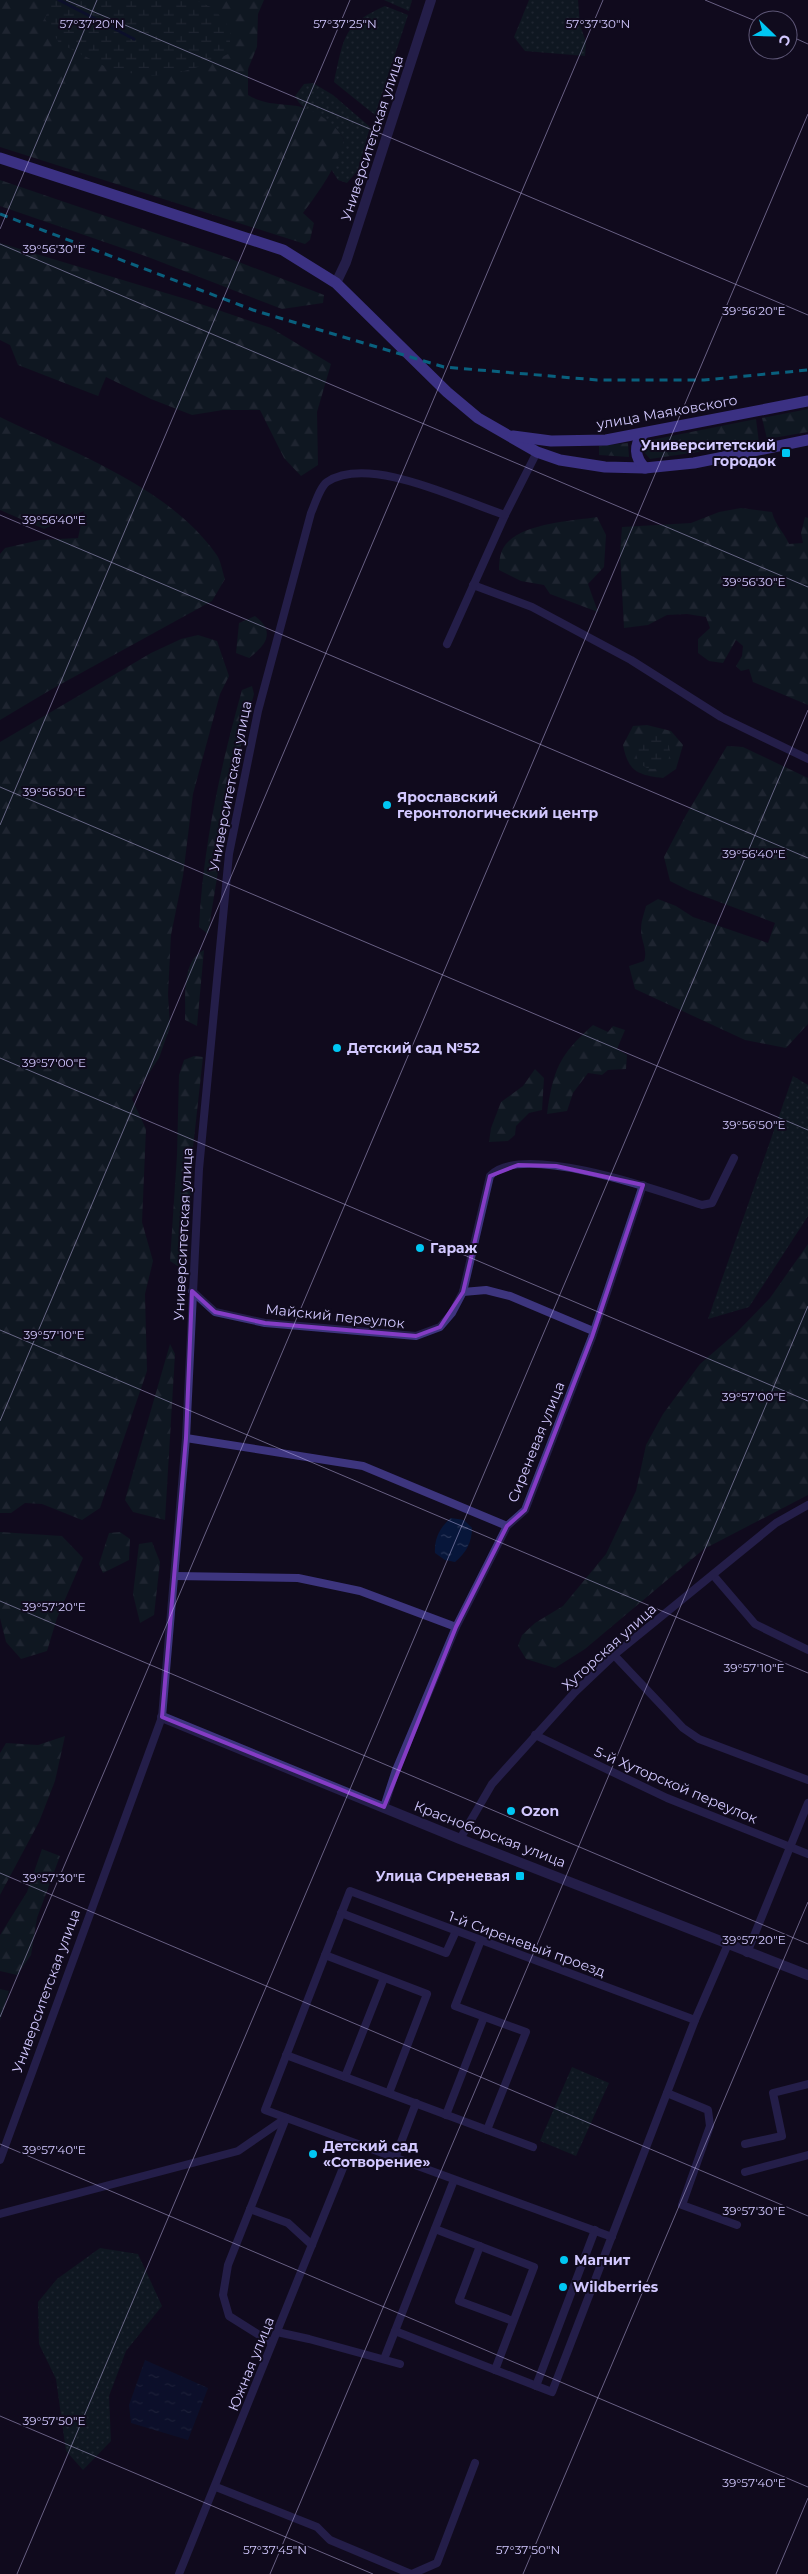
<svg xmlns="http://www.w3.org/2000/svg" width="808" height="2574" font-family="Montserrat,sans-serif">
  <defs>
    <pattern id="grass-dots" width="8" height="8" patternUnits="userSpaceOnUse" patternTransform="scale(1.25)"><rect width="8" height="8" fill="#0e2627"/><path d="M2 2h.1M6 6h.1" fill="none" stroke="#304447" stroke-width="1.8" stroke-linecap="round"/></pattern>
    <pattern id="forest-firs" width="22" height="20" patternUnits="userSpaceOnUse" patternTransform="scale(1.25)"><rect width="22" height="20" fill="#0e2627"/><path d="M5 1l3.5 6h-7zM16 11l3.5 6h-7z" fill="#304447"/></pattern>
    <pattern id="wetland-marsh" width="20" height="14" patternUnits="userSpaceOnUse" patternTransform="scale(1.25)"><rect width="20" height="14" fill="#0e2627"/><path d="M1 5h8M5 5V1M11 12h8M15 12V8" fill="none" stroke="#304447"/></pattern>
    <pattern id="water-ripples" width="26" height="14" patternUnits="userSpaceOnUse" patternTransform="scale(1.25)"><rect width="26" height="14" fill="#07163a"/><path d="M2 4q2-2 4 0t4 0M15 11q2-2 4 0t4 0" fill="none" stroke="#2a3658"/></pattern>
  </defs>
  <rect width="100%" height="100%" fill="#100b1d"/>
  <g fill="url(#grass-dots)">
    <polygon points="384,0 412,0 409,11"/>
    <polygon points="529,0 578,0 580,25 586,42 585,56 525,51 514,37"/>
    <path d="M 385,6 L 408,15 L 375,115 L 334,82 C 344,38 342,25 385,6 Z"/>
    <path d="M 313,83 L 333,95 L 370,127 L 358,170 L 347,183 L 338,180 L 331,169 L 344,139 C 330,117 303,115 295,96 L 304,84 Z"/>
    <polygon points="793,1076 808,1085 808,1216 749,1307 708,1319"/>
    <polygon points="572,2067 609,2083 576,2156 540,2141"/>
    <polygon points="100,2248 138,2254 162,2306 126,2351 109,2396 111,2441 83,2470 66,2451 56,2379 39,2344 38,2302 57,2279"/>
  </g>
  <g fill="url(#forest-firs)">
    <path d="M 0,0 L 264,0 L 258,14 L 257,47 L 248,69 L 248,95 C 265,105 278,103 297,106 C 315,109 335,124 344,139 C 339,164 318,193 303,213 L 314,223 L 310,240 L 305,244 L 0,147 Z"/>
    <polygon points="0,180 226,257 324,295 323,303 282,309 148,257 0,206"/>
    <polygon points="0,243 189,300 271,328 331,364 317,412 318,465 301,476 284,458 260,410 223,410 192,415 151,399 106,377 98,396 18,365 10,345 0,340"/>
    <polygon points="808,409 808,432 767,439 762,418"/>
    <path d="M 0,417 C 72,452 169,487 216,554 C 221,560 222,571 225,579 L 212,601 L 52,689 L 0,720 L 0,554 L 5,548 L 40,540 L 78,538 L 84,511 L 44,529 L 0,510 Z"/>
    <polygon points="756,419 759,443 650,459 644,452 646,441"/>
    <polygon points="628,443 629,457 599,455 599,446"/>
    <path d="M 741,508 L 772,512 C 775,525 784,532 789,544 L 803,543 L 801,533 L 805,517 L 808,518 L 808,705 L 753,682 L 749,669 L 741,671 L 736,666 L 742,656 L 743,646 L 736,640 L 723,663 L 709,661 L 698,653 L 698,639 L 710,628 L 706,617 L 687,614 L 667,615 L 648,625 L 624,628 L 620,553 L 622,527 L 691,523 L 719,512 Z"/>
    <path d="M 597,517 L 606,535 L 604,567 L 588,584 L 598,612 L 550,594 L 544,585 L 521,581 L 499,570 C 499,561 500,551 506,544 C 523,523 572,521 597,517 Z"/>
    <path d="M 255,616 C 276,632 266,645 249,658 L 236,653 L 239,623 Z"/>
    <polygon points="198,635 217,641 229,676 220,694 193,794 183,876 171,935 168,994 170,1027 159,1058 132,1099 146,1129 142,1222 153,1261 145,1294 147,1371 100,1508 82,1520 42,1504 25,1503 11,1513 0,1513 0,742 151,653 181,639"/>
    <path d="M 252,686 L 254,694 L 244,731 L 226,821 L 208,934 L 199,927 C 203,847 220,768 242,690 Z"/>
    <path d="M 647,725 L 671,731 L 683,745 L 676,769 L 663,778 C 637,775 628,771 623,745 L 633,726 Z"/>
    <path d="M 727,746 L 743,747 L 808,778 L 808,1024 L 786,1048 L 745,1040 L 635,989 L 629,966 L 644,961 C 648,950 641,941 641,930 C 641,921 644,914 646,906 L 658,899 L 676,906 L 693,917 L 768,943 L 775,923 L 690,891 L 670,881 L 664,857 L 686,815 Z"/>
    <path d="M 204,950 L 197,1026 L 185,1020 C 186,998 181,961 204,950 Z"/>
    <path d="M 593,1025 L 608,1032 L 613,1026 L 625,1030 L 617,1049 L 627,1055 L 626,1069 L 608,1070 L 602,1075 L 588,1073 L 573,1093 L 567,1111 L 547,1114 C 553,1070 559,1055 593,1025 Z"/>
    <path d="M 194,1056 L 203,1057 L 193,1148 L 188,1158 C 198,1189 186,1235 179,1267 L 170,1261 L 177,1155 L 179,1075 L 184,1060 Z"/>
    <polygon points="535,1069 544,1078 542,1110 529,1113 516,1126 515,1135 508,1141 489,1142 491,1128 501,1102 523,1086"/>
    <polygon points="808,1244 808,1495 704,1549 585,1649 555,1668 526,1659 518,1646 522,1635 535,1623 563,1606 606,1554 636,1491 646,1445 663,1414 700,1364 737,1332 770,1298"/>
    <polygon points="170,1344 175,1354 165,1520 133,1512 125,1500"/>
    <polygon points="0,1532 62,1536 83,1558 57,1618 47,1651 21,1659 6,1642 0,1618"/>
    <polygon points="120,1532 130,1539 129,1560 103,1573 99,1564 109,1533"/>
    <polygon points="152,1542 160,1562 154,1615 140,1623 133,1594 139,1544"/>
    <polygon points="65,1736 55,1781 39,1822 0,1895 0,1753 6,1743 38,1745"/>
    <polygon points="42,1849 60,1856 37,1918 31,1955 17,1975 0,1971 0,1935 27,1892"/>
    <polygon points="0,1989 9,1991 0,2021"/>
  </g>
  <g fill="url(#wetland-marsh)">
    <polygon points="52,0 195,0 213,8 230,28 230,53 208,64 181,72 153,76 114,71 59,43 45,19"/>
    <circle cx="653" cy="752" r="17"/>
  </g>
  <g fill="url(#water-ripples)">
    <path d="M 451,1518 L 464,1520 L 472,1528 C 472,1542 466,1553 455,1562 L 445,1560 L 435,1553 C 434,1539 440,1527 451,1518 Z"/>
    <polygon points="145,2360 208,2388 188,2440 131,2423 129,2405"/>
  </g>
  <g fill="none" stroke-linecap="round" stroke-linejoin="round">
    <polyline stroke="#07163a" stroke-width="3" points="59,0 134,39"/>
    <g stroke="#3d357e" stroke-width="8">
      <polyline points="473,585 532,607 631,660 721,717 808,759"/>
      <polyline points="447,644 505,515 537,452"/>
      <path d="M 192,1291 L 215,1312 L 265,1323 L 416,1336 L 440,1327 L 452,1313 L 463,1292 L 490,1176 C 521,1141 663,1192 702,1205 L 712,1203 L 734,1158"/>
      <polyline points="463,1292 486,1290 510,1296 593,1331"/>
      <polyline points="186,1438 363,1466 507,1526"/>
      <polyline points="713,1575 755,1624 808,1650"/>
      <polyline points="175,1576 298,1578 360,1591 456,1627"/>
      <polyline points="614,1655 683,1728 699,1739 808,1780"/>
      <polyline points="535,1735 667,1798 808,1854"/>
      <polyline points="384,1807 396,1770 456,1627 507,1526 525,1510 592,1337 643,1185"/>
      <polyline points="460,1839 492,1784 575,1692 614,1655 776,1523 808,1505"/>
      <polyline points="341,1913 446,1953 456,1931"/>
      <polyline points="481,1940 455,2006 526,2032 487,2130"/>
      <polyline points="747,1953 808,1803"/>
      <polyline points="325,1955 427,1994 389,2093"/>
      <polyline points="286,2055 533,2147"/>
      <polyline points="345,2077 384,1978"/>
      <polyline points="667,2093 708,2110 710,2126 682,2205 737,2225"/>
      <polyline points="446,2115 484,2017"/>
      <polyline points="745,2144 782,2136 773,2093 808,2084"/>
      <polyline points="395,2158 416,2103"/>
      <path d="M 0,2160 L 162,1717 L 186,1438 L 199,1169 L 229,854 L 258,711 L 311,513 C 315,504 320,487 327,482 C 369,454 461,501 505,515"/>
      <polyline points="745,2172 808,2155"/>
      <polyline points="454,2180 395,2331 552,2392 695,2020 728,1944"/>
      <polyline points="250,2209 288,2223 312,2245"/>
      <polyline points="0,2214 238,2151 286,2118"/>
      <polyline points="435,2229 534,2267 495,2370"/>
      <polyline points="612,2237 265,2110 350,1891 695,2020"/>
      <polyline points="480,2246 459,2301 513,2321"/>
      <polyline points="277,2332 309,2339 400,2364"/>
      <polyline points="272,2343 229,2316 223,2295 228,2265 286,2118"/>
      <polyline points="384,2359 395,2331"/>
      <polyline points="536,2386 595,2230"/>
      <polyline points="216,2487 317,2527 330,2540 411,2574"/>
      <polyline points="179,2574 345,2163"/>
      <polyline points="412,2574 437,2563 475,2463"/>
    </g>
    <g stroke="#3d357e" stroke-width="10">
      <polyline points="336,283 346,262 431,0"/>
      <polyline points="162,1717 460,1839 808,1975"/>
    </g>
    <g stroke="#6f5fff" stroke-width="11">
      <polyline points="0,158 283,250 336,283 447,392 478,418 537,452 560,460 605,467 645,468 694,463 808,440"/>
      <path d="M 643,434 C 634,445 634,457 645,468"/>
      <polyline points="513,436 551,441 606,440 808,401"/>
    </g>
    <polyline stroke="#00c7f3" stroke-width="3" stroke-dasharray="8 6" stroke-linecap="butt" points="0,214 253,310 444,367 597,380 704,380 808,370"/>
  </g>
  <path d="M0 0H808V2574H0ZM 518,1165 L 556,1166 L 643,1185 L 592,1337 L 525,1510 L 507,1526 L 456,1627 L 384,1807 L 162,1717 L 186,1438 L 192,1291 L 215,1312 L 265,1323 L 416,1336 L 440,1327 L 463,1292 L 490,1176 Z" fill="#100b1d" fill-opacity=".55" fill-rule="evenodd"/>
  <path fill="none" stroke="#843cc5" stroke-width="4" stroke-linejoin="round" d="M 518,1165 L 556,1166 L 643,1185 L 592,1337 L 525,1510 L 507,1526 L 456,1627 L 384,1807 L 162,1717 L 186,1438 L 192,1291 L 215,1312 L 265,1323 L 416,1336 L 440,1327 L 463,1292 L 490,1176 Z"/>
  <path fill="none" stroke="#d2c8ff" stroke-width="1" stroke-opacity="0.45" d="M 66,0 L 808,315M 705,0 L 758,22M 788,35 L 808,44M 0,229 L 97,0M 0,244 L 808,587M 0,515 L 808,858M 0,787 L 808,1130M 0,825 L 350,0M 0,1058 L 808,1401M 0,1330 L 808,1673M 0,1421 L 603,0M 0,1601 L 808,1944M 0,1873 L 808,2216M 0,2017 L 808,114M 0,2144 L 808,2487M 0,2416 L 373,2574M 17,2574 L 808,710M 270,2574 L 808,1306M 523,2574 L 808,1902M 776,2574 L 808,2498"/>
  <g fill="#00c7f3" stroke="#100b1d" stroke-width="2">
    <rect x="781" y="448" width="10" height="10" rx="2.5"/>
    <circle cx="387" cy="805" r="5"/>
    <circle cx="337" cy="1048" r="5"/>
    <circle cx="420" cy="1248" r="5"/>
    <circle cx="511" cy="1811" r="5"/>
    <rect x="515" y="1871" width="10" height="10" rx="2.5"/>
    <circle cx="313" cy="2154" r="5"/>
    <circle cx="564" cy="2260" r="5"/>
    <circle cx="563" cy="2287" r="5"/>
  </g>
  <g text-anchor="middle" stroke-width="4" stroke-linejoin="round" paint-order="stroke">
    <g font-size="14" fill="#d2c8ff" stroke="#100b1d">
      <text transform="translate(372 138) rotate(-72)" y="5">Университетская улица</text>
      <text transform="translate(667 412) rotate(-10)" y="5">улица Маяковского</text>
      <text transform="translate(230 786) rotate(-79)" y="5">Университетская улица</text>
      <text transform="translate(183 1234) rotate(-87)" y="5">Университетская улица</text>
      <text transform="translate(335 1316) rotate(6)" y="5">Майский переулок</text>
      <text transform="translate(536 1442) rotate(-68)" y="5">Сиреневая улица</text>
      <text transform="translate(609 1647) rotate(-42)" y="5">Хуторская улица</text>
      <text transform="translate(676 1785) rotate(23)" y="5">5-й Хуторской переулок</text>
      <text transform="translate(490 1834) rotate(21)" y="5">Красноборская улица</text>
      <text transform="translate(527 1944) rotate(20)" y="5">1-й Сиреневый проезд</text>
      <text transform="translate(46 1991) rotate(-70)" y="5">Университетская улица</text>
      <text transform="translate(251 2364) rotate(-68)" y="5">Южная улица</text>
    </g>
    <g font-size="14" font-weight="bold" fill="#d2c8ff" stroke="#100b1d" text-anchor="start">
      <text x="776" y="450" text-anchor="end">Университетский<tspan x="776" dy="16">городок</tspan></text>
      <text x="397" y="802">Ярославский<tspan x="397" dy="16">геронтологический центр</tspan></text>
      <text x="347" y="1053">Детский сад №52</text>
      <text x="430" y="1253">Гараж</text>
      <text x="521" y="1816">Ozon</text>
      <text x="510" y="1881" text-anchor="end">Улица Сиреневая</text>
      <text x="323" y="2151">Детский сад<tspan x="323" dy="16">«Сотворение»</tspan></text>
      <text x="574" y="2265">Магнит</text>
      <text x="573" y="2292">Wildberries</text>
    </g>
  </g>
  <g font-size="12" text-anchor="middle" fill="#d2c8ff" stroke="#100b1d" stroke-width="4" stroke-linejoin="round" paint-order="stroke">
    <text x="92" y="28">57°37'20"N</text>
    <text x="345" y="28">57°37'25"N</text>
    <text x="598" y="28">57°37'30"N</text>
    <text x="54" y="253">39°56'30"E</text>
    <text x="754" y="315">39°56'20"E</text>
    <text x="54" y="524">39°56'40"E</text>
    <text x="754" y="586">39°56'30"E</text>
    <text x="54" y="796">39°56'50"E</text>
    <text x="754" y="858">39°56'40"E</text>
    <text x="54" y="1067">39°57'00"E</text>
    <text x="754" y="1129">39°56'50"E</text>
    <text x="54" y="1339">39°57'10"E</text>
    <text x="754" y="1401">39°57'00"E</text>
    <text x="54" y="1611">39°57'20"E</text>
    <text x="754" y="1672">39°57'10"E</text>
    <text x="54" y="1882">39°57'30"E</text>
    <text x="754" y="1944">39°57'20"E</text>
    <text x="54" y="2154">39°57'40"E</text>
    <text x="754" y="2215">39°57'30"E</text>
    <text x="54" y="2425">39°57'50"E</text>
    <text x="754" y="2487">39°57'40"E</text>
    <text x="275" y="2554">57°37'45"N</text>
    <text x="528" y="2554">57°37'50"N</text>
  </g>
  <g transform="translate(773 35) rotate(113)"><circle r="24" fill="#100b1d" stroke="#5e5777"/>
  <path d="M0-4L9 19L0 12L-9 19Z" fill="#00c7f3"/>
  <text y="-8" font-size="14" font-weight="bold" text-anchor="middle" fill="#d2c8ff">С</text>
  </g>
</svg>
